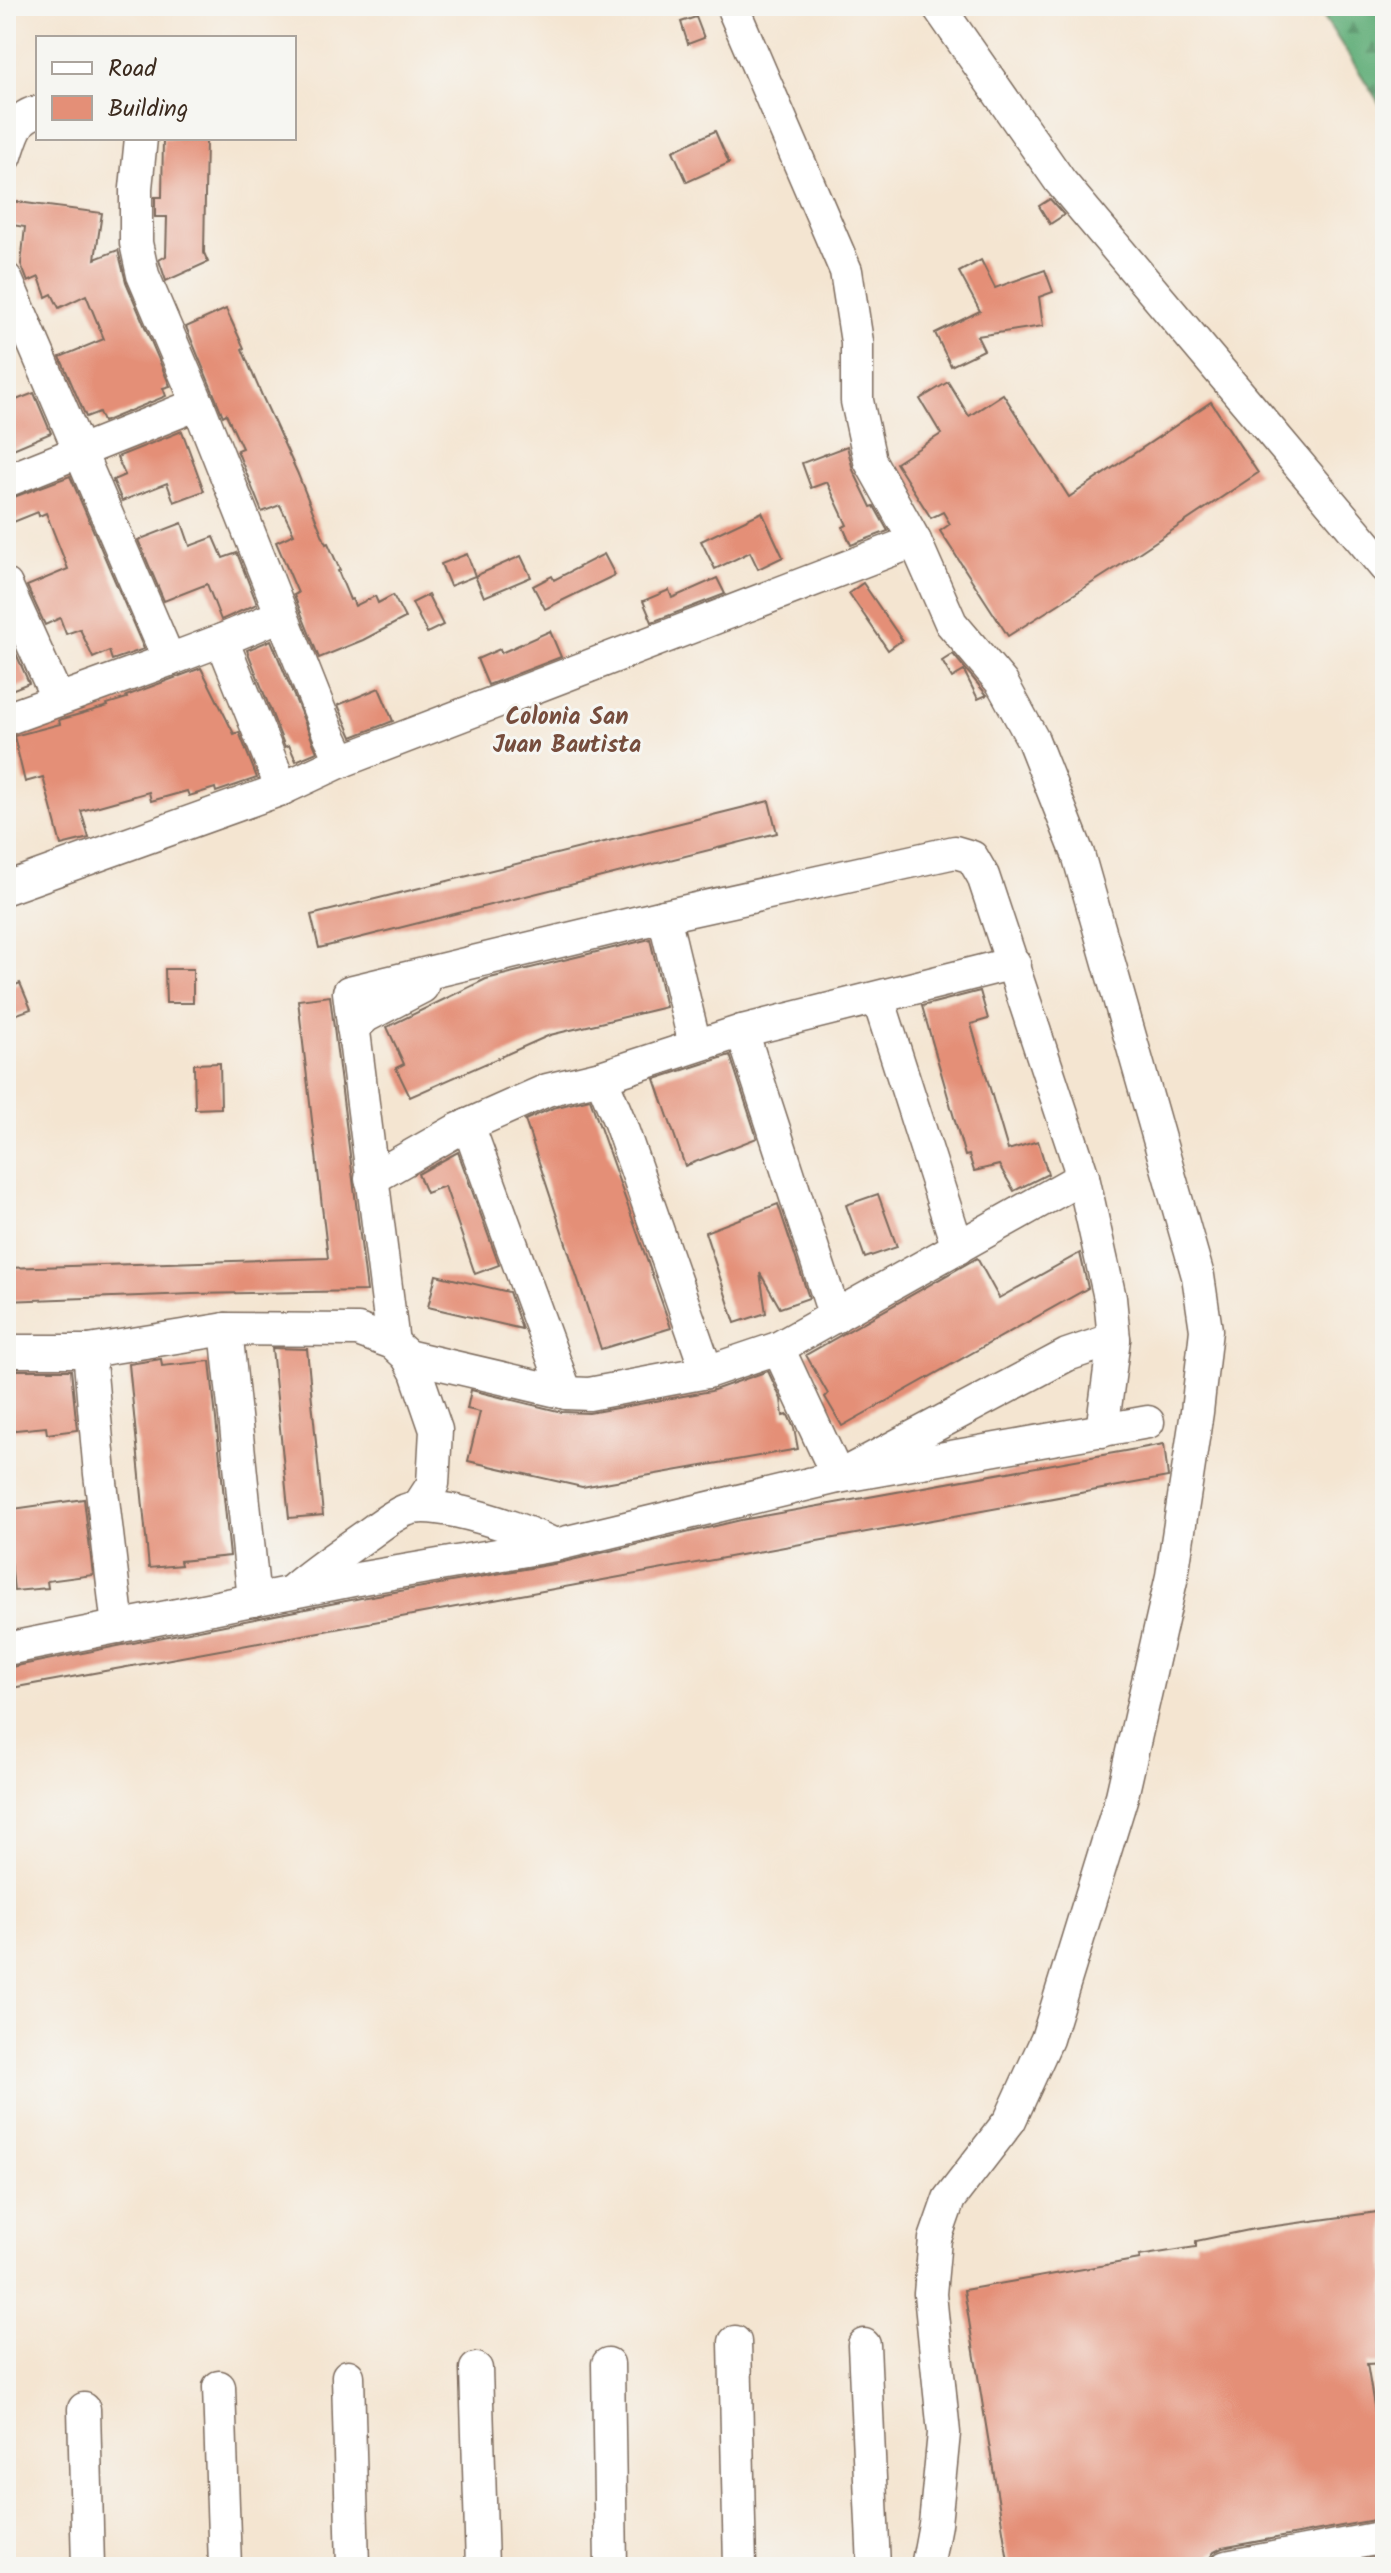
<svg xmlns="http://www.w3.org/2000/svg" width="1391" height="2573" font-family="Kalam,sans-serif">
  <defs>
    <pattern id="forest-firs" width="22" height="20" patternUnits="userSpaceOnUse" patternTransform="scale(2)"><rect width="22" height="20" fill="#60ad78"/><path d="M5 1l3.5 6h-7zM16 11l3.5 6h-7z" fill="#508d62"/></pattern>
  </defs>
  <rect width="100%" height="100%" fill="#f6f6f2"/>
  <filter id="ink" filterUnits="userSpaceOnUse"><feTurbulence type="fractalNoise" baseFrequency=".0125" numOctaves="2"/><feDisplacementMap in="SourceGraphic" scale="16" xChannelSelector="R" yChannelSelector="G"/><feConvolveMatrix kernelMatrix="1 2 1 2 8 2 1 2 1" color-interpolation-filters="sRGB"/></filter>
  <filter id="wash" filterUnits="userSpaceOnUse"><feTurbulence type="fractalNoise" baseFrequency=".006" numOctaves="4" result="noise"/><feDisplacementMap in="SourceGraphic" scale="32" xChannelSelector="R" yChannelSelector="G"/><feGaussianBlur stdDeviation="1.8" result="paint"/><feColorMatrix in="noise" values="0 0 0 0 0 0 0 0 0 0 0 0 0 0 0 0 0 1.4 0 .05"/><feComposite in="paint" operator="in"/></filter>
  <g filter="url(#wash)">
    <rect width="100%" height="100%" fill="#f4e5d1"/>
    <polygon fill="url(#forest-firs)" stroke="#4e6c4b" stroke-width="2" points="1317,6 1385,6 1385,112"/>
    <g id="blocks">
      <g fill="#e48f77">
        <polygon points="696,17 704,38 688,44 681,22"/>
        <polygon points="715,131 729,163 687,182 673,151"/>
        <polygon points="163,138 206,138 204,253 208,262 166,281 159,260 166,256 167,217 155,217 155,197 162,197"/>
        <polygon points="1050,199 1064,215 1050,224 1039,206"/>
        <polygon points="10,201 102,213 95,259 118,250 126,282 170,386 163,388 166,396 103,422 99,412 86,417 60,357 104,339 86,295 59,308 52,294 46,297 39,277 28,282 21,264 25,227 6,224"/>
        <polygon points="981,260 995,288 1045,270 1053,292 1039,297 1043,326 977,336 984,350 951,366 935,333 980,311 959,272"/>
        <polygon points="226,309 244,348 242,349 263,398 297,472 326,544 328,543 340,570 338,571 350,600 352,599 355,606 375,596 378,603 393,595 405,618 363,640 319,658 294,595 298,593 276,542 294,534 280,505 262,512 237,450 242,448 226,414 223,416 186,327"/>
        <polygon points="948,382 969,416 1003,394 1069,497 1211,402 1258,473 1122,564 1008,636 940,531 950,524 943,512 931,518 896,463 941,434 920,399"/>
        <polygon points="34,393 51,433 6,452 6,404"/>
        <polygon points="182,431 204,491 174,502 167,483 122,501 113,480 125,475 117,457"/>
        <polygon points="847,446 853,470 871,507 874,506 888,531 851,545 843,527 847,525 827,482 811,488 802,463"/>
        <polygon points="70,476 144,649 112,660 109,651 93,658 80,629 66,634 60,618 45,625 27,586 68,569 46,513 39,516 38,512 6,525 6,500"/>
        <polygon points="762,512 783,557 758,569 750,552 715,569 701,541"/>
        <polygon points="182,523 190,546 214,537 223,558 237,553 257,604 221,620 207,584 164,601 138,540"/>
        <polygon points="467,554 475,576 450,586 441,564"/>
        <polygon points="604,554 615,575 545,609 533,586 552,576 554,580"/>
        <polygon points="521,556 531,577 484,597 475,576"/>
        <polygon points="717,578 725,594 652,622 643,601 669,590 672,598"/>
        <polygon points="863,583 902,640 888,650 849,593"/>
        <polygon points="428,595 443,625 427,633 412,603"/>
        <polygon points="6,631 29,683 6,692"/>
        <polygon points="550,631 561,657 488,685 477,659 500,649 501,653"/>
        <polygon points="271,640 317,752 296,761 289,745 285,747 247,650"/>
        <polygon points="953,654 986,694 987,695 978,699 964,671 952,678 942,661"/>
        <polygon points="201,668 234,734 239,732 257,778 216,792 215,788 189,796 187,791 151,801 149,792 81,811 89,838 61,845 43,777 25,782 14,736 60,724 59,720 108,706 107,704 127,698 126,696"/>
        <polygon points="379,688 393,721 352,737 338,705"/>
        <polygon points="769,801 777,833 319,948 311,915"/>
        <polygon points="650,939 666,1007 550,1035 410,1097 396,1068 404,1064 387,1027 486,979"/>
        <polygon points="165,969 193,969 193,1003 166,1003"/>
        <polygon points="20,983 31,1009 12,1016 6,1003 6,989"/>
        <polygon points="980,991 988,1019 971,1024 1008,1150 1038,1141 1048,1174 1014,1191 999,1165 974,1171 969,1155 965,1156 922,1006"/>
        <polygon points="330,996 367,1291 193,1294 6,1301 6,1268 328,1258 298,1000"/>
        <polygon points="730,1055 757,1138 685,1166 655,1079"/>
        <polygon points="220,1063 221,1108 195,1109 194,1064"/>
        <polygon points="590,1099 671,1328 601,1349 525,1120 553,1108"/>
        <polygon points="458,1152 499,1265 475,1274 445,1186 426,1193 418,1174"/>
        <polygon points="878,1194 897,1247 865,1258 846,1205"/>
        <polygon points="778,1204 809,1298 780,1308 760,1273 766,1313 735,1323 705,1232"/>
        <polygon points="1080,1253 1088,1288 842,1426 825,1397 828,1394 806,1355 977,1258 999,1298"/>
        <polygon points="436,1275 509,1292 522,1329 428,1307"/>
        <polygon points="272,1348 307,1349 323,1515 289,1518"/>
        <polygon points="161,1359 162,1366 210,1361 230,1556 180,1561 181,1565 149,1568 129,1364"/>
        <polygon points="6,1370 71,1370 77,1430 47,1434 46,1427 6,1431"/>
        <polygon points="768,1371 781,1399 783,1416 788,1415 794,1428 798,1449 582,1487 468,1461 480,1412 467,1409 471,1390 562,1412 589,1413 711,1391"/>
        <polygon points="1164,1444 1168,1477 6,1689 6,1668 366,1597 559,1563 741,1520"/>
        <polygon points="84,1499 93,1575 47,1581 48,1588 14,1591 6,1510"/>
        <polygon points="1385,2211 1385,2363 1367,2364 1385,2472 1385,2518 1222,2548 1214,2552 1209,2559 1156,2567 1009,2567 964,2290 1140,2259 1139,2256 1196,2247 1196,2241 1254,2229"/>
        <polygon points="1385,2556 1385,2567 1328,2567"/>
      </g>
    </g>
  </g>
  <g filter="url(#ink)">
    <use href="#blocks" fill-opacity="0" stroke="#7c6b5d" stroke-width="2"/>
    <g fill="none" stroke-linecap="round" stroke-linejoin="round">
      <g stroke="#7c6b5d" stroke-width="35">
        <g id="minor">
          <polyline points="732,6 846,271 857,342 857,401 870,461 915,541 951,623 1002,683 1033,740 1078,854 1198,1276 1206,1330 1197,1412 1172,1576 1122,1796 1047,2039 1010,2120 949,2199 935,2239 930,2294 944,2433 935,2524 927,2567"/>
          <polyline points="938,6 1060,181 1385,567"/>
          <polyline points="141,138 136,188 136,243 143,275 198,404 329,734 342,761"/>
          <path d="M 6,156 C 12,138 16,115 38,112"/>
          <polyline points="6,279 169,660 222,640 282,789"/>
          <polyline points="6,481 198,404"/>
          <polyline points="6,585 58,700"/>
          <polyline points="222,640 281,615"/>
          <polyline points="6,719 169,660"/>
          <polyline points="6,888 282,789 342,761 915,541"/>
          <polyline points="664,916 695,1045"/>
          <polyline points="878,998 958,1248"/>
          <polyline points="353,1028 366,1016 422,987"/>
          <polyline points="742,1031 835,1317"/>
          <polyline points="601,1077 620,1123 707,1372"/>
          <polyline points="468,1125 566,1393"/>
          <polyline points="371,1179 457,1130 547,1090 601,1077 742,1031 1014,963"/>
          <polyline points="226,1329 254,1600"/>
          <polyline points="393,1343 349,992 664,916 955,852 972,857 983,876 1083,1177 1110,1298 1114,1339 1102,1431"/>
          <polyline points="778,1348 838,1477 1067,1355 1114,1339"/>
          <polyline points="6,1351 89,1351 226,1329 358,1330 393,1343 407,1356 416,1372 436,1430 433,1484 418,1507"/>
          <polyline points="89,1351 100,1474 118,1627"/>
          <polyline points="407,1356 566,1393 589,1394 707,1372 778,1348 1083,1177"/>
          <path d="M 294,1589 C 316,1570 340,1554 364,1537 C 377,1528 391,1516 406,1510 C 436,1497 526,1531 555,1545"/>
          <polyline points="6,1649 363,1578 555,1545 838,1477 1148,1422"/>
          <polyline points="735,2342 740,2567"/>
          <polyline points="864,2345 874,2567"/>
          <polyline points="608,2364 611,2567"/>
          <polyline points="476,2369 482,2567"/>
          <polyline points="348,2376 353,2567"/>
          <polyline points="219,2387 225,2567"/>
          <polyline points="84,2409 88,2567"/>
          <polyline points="1226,2567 1385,2537"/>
        </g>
      </g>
      <use href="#minor" stroke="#fff" stroke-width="32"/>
    </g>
  </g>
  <g text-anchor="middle" stroke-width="6" stroke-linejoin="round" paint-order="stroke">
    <g font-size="24" font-weight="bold" fill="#764d3d" stroke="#f6f6f2">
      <text x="567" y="724">Colonia San<tspan x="567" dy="28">Juan Bautista</tspan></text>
    </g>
  </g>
  <rect width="1391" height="2573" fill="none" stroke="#f6f6f2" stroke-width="32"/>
  <rect x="36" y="36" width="260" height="104" fill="#f6f6f2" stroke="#aba49d" stroke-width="2"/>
  <rect x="52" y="62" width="40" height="12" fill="#ffffff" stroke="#aba49d" stroke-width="2"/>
  <text x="108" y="76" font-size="24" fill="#3b2a1e">Road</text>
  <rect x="52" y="96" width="40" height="24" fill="#e48f77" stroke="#aba49d" stroke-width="2"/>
  <text x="108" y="116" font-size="24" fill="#3b2a1e">Building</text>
</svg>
